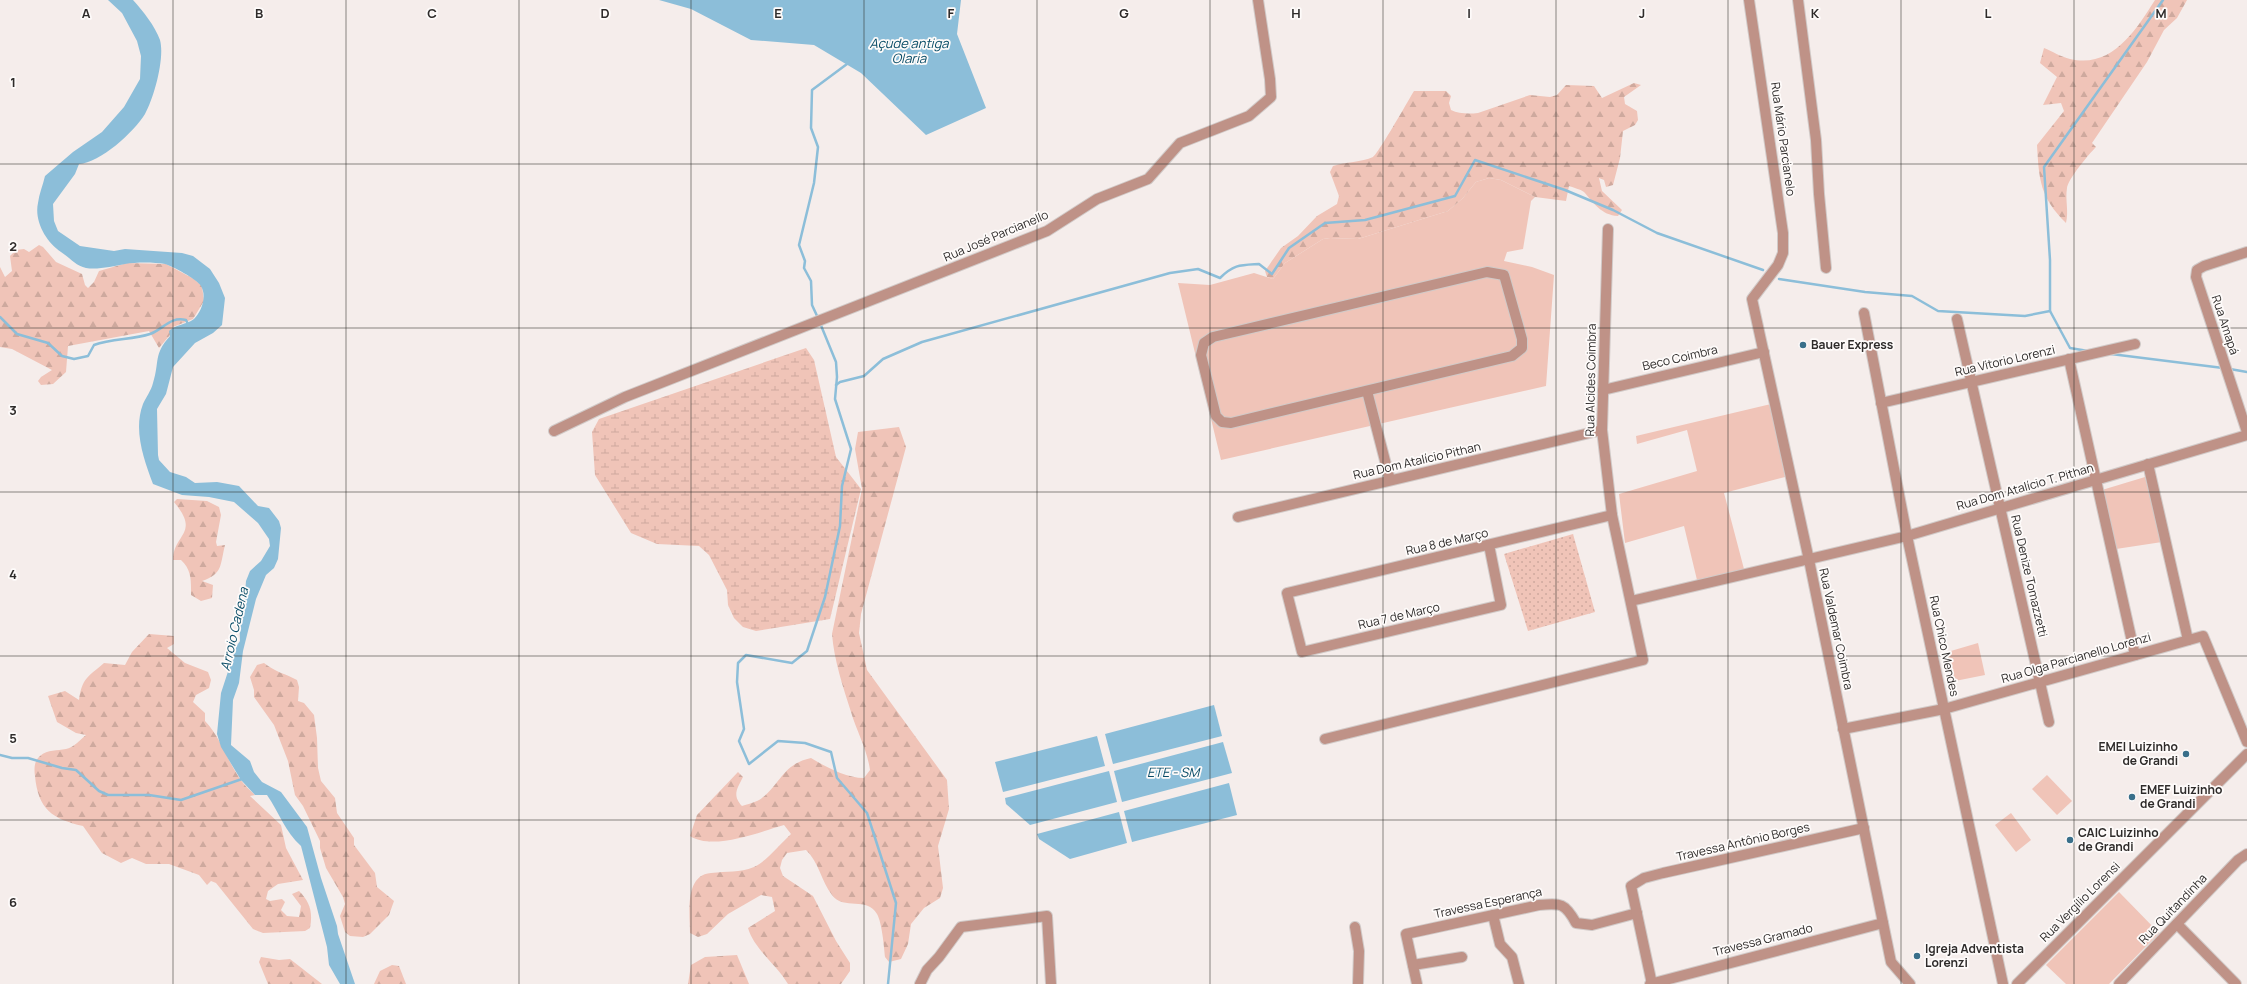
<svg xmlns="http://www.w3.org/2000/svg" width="2247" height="984" font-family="Manrope,sans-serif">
  <defs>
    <pattern id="forest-firs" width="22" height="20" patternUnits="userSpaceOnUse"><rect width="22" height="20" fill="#f0c4b8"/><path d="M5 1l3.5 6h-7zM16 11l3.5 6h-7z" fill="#cea99e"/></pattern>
    <pattern id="wetland-marsh" width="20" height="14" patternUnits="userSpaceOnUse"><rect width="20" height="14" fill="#f0c4b8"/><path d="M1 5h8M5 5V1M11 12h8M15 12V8" fill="none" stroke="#cea99e"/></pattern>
    <pattern id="park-dots" width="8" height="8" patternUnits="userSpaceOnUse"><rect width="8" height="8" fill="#f0c4b8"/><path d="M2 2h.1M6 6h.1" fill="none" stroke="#cea99e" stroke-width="1.8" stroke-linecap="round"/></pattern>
  </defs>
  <rect width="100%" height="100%" fill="#f5edeb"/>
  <g fill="#f0c4b8">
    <polygon points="1489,178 1501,180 1535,197 1531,201 1523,249 1507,252 1504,261 1532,267 1554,275 1546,386 1221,460 1178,283 1210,285 1254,273 1273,279 1285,263 1323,239 1330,238 1358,239 1448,211 1463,198 1476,182"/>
    <polygon points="1771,404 1785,477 1724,493 1744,569 1697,580 1684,526 1625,543 1619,494 1697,471 1687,430 1637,444 1636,436"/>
    <polygon points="2145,477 2162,542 2116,549 2102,490"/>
    <polygon points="1978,643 1985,675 1950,682 1944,653"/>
    <polygon points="2047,775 2072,801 2057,815 2032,789"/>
    <polygon points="2011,813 2031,840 2016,852 1995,825"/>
    <polygon points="2119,892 2159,933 2109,984 2066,984 2046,965"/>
  </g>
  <g fill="url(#forest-firs)">
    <path d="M 2155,0 L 2187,0 L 2177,18 L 2164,30 L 2147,62 L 2092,143 L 2096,147 C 2089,154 2068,179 2067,188 C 2065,200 2069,211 2066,223 C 2040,197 2039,180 2037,145 L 2064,111 L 2061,103 L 2043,105 L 2057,77 L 2040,63 L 2044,48 C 2052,51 2061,57 2070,59 C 2112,69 2136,30 2155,0 Z"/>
    <path d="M 1634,83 L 1641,85 L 1624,97 L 1625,104 L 1637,111 L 1638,120 L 1635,125 L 1623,131 L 1620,158 L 1613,185 L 1606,187 L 1604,180 L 1599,178 L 1602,191 L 1622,210 L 1618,216 C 1601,215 1594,203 1584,192 C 1580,189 1574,188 1569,186 L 1566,201 L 1535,197 L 1501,180 L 1489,178 L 1476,182 L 1463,198 L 1448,211 L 1358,239 L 1330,238 L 1323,239 L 1285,263 L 1273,279 L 1267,277 L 1265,271 L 1281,248 L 1298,236 L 1317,216 L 1337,204 L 1339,196 L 1330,172 L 1333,166 C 1345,162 1362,162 1373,157 C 1378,154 1408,101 1414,91 L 1446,91 L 1451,96 L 1449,103 L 1451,110 C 1459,114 1469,114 1478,113 L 1530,95 L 1550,97 L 1557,95 L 1566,85 L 1594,86 L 1602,98 Z"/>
    <polygon points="39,245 43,247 56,262 82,274 85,285 88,288 94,282 99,271 127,263 166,264 194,279 202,286 204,301 193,319 173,327 170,335 159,348 149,331 68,346 66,372 53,384 41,385 38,381 41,377 52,370 12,349 0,347 0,267 5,277 12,271 10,256 16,250 24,249 29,252"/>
    <path d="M 899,427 L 906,447 L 861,614 L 859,633 L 867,670 L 947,780 L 949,809 L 938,846 L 943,888 L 940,898 L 924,908 L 911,924 L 908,944 L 901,959 L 889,962 L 885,957 C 884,946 882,923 877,914 C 867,896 844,911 832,895 C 821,881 819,862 806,850 L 787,853 L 782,860 L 780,868 L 783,876 L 813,896 L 836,941 L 850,963 L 850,971 L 841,984 L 788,984 C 777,965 754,949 748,928 L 775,911 L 772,897 L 761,895 L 728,914 L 707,934 L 698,937 L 690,933 C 690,914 684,875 711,873 C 727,871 739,873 754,867 C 767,861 780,844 791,834 L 784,825 C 759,832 713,851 690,836 L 697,815 L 738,772 L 743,777 C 737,789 732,795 742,806 C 748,804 757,802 762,798 C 781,783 783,764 811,758 C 826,767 846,778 864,778 L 870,770 C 867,749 857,732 851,712 C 843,687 834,660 832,634 L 862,489 L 855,449 L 858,432 Z"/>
    <path d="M 177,499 L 207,501 L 219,507 L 221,515 L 216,542 L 217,546 L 225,545 C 220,565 223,574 202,581 L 213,585 L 212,598 L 201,601 L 191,595 C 191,581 192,570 181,560 L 173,560 C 173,534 201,534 174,502 Z"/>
    <path d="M 149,634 L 174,636 L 174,644 L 167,648 L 185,663 L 208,672 L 211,680 L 209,688 L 196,695 L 193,702 L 205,713 L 205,721 C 221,738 227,760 240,779 C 244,785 250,790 255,795 L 250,796 L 281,825 L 286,848 L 303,880 L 278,884 L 268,891 L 266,899 L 270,901 L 282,899 L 285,902 L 281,910 L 287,916 L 299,917 L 301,906 L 292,894 L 299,891 C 310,902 313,912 310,928 L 305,931 L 263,933 L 253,929 L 216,883 L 211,881 L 207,885 L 199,875 L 169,864 L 146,864 L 132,858 L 121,863 L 102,853 L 83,826 C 52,819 38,809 35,776 C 34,769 34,761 40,756 C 48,749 57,751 66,749 C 73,748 81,739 86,735 L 76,733 L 57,722 L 48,696 L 65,691 L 79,700 C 82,678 88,677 104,663 L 125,665 L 132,652 Z"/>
    <path d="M 264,663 C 275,672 286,674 297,680 L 299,687 L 298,701 L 304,703 L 314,715 L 317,738 L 318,768 L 321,781 L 335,798 L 337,813 L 354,838 L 354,845 L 375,873 L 377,887 L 394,901 L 389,915 L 370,934 L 363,937 L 350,936 L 345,932 L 340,916 L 345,904 L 343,897 L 326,868 L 320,848 L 320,841 L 303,806 L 295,795 L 288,761 L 274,725 L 254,697 L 254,690 L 250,677 L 257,665 Z"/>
    <polygon points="737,955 749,984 688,984 691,965 705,957"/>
    <polygon points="261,957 279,960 290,959 322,984 268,984 259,962"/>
    <polygon points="392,965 399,966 406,984 374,984 380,971"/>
  </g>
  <polygon fill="url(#wetland-marsh)" points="806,348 814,360 836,457 861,489 830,619 756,631 743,627 734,618 728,605 727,590 709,555 699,546 657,544 631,533 595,475 592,432 599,419"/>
  <polygon fill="url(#park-dots)" points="1573,534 1595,612 1528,631 1504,554"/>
  <g fill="#8cbed9">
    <path d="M 108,0 L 133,0 C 143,11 155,26 160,40 C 165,58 154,98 145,114 C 134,132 100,163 79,164 L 75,174 L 53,204 L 54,221 L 58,231 L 80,246 L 114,251 L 125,249 L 182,253 L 193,256 L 210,269 L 219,283 L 225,298 L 222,325 L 213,333 L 195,343 L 173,367 L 166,394 L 157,409 L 158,455 L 159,460 L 170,472 L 186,477 L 195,483 L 217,482 L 239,486 L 258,506 L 269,508 L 279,521 L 281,528 L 278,559 L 274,568 L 266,575 L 256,599 L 243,651 L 239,683 L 233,700 L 231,745 L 250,761 L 254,772 L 262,782 L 281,792 L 307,827 L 321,878 L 337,926 L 338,934 L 355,984 L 340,984 L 329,965 L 327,947 L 301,846 C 285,832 279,812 267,795 L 255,795 L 241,780 L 221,747 L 217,734 L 221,693 L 236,647 L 240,641 L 239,615 L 244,606 L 246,581 L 250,571 L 261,561 L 270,546 L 269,539 L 258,523 L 234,502 L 209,497 L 182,495 L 153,484 C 144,460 133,430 143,404 C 146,397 151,391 153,383 C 160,361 153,355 170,336 L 169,331 C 176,324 186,325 194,319 C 202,311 207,296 201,286 C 197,279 172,266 165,264 C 154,262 136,262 125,264 C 113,266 98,270 86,268 C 76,266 69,257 61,252 C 46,242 34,221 38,203 C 39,194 43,185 45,176 L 73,152 L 102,132 L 124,107 L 140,79 L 141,56 L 137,41 L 122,13 Z"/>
    <polygon points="659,0 961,0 957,34 986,108 926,135 861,73 814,45 751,40 691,9"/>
    <polygon points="1214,705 1222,736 1113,764 1105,734"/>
    <polygon points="1097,736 1105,766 1003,792 995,762"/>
    <polygon points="1223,742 1232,773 1122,802 1114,771"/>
    <polygon points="1109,771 1117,802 1030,825 1006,804 1005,798"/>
    <polygon points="1229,783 1237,815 1132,842 1124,811"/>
    <polygon points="1119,812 1127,843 1070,859 1039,839 1037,834"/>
  </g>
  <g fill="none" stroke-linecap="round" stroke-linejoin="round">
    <g stroke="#8cbed9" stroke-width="2.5">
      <polyline points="1779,279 1865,292 1912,296 1938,311 2025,316 2050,311"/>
      <path d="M 0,317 L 17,334 L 48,343 L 62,356 L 74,359 L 88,356 L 94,345 C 112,338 132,340 150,334 C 164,329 170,316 186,320 L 188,324"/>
      <polyline points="818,318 812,305 811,281 804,268 805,261 799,245 814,183 818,147 811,128 812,90 847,64 848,61"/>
      <polyline points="820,323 836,362 837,377 835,399 851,449 842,486 840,526 825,597 807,651 792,663 746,655 738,663 737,682 744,729 739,741 749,764 778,741 805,743 831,752 837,778 867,813 896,903 888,984"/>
      <polyline points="2088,351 2070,348 2050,311 2050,260 2044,167 2163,0"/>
      <polyline points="2111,354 2223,368"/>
      <polyline points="2230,369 2247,372"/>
      <path d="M 836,385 L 840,382 L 864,376 L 883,359 L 922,342 L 1170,273 L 1198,269 L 1220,278 C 1234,264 1241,265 1259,264 L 1272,274 L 1289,248 L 1325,223 L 1365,220 L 1455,196 L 1475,160 L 1565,190 L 1613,210 L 1657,233 L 1763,270"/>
      <polyline points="0,755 12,758 28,758 62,768 76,770 99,791 108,795 149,795 181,800 242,779"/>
    </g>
    <g stroke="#d1cac8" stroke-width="12">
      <g id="minor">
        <polyline points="1749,0 1783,233 1783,253 1778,265 1752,299 1809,560 1891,962 1910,984"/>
        <polyline points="1798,0 1816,140 1819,194 1826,268"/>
        <polyline points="2247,252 2204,266 2197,270 2196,277 2247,432"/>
        <polygon points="1487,272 1504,275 1522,339 1522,348 1512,356 1231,423 1222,422 1216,416 1201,355 1204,343 1213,337"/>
        <polyline points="1864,313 1907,536 2003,984"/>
        <polyline points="1957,319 2049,722"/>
        <polyline points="2069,359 2135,655"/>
        <polyline points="1603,390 1764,352"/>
        <polyline points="1367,391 1390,480"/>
        <polyline points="1881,403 2135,344"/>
        <polyline points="554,431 625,397 1047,231 1097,199 1148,179 1180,143 1249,116 1271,97 1270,79 1258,0"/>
        <polyline points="2148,464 2188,640"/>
        <polyline points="1238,517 1602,430"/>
        <polyline points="1489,545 1501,605 1302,652 1287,593 1612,515"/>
        <polyline points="1631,601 1907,536 2247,435"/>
        <polyline points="1843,729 1944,709 2203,636 2247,742"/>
        <polyline points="1325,739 1643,660 1612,515 1602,430 1608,229"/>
        <polyline points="1493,915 1500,944 1512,957 1519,984"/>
        <polyline points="2177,924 2236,984"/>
        <polyline points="1355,927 1359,951 1358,984"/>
        <polyline points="1413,965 1462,957"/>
        <polyline points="920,984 927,970 939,957 961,927 1047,916 1051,984"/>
        <path d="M 1417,984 L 1406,934 L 1539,905 C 1561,903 1565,903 1576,923 L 1592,925 L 1637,913"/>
        <polyline points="1650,984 1883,923"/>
        <polyline points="1652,984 1631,886 1644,878 1663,873 1864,828"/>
        <polyline points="2017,984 2247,754"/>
        <polyline points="2119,984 2238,860 2247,854"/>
      </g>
    </g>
    <use href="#minor" stroke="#bf9287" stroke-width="10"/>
  </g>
  <path fill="none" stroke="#2e2b2a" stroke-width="1" stroke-opacity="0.55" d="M 173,0 L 173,984M 346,0 L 346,984M 519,0 L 519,984M 691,0 L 691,984M 864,0 L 864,984M 1037,0 L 1037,984M 1210,0 L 1210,984M 1383,0 L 1383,984M 1556,0 L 1556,984M 1728,0 L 1728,984M 1901,0 L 1901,984M 2074,0 L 2074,984M 0,164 L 2247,164M 0,328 L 2247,328M 0,492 L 2247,492M 0,656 L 2247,656M 0,820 L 2247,820"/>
  <g fill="#396f8a" stroke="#fefbfa" stroke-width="1.5">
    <circle cx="1803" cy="345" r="4"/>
    <circle cx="2186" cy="754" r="4"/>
    <circle cx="2132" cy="797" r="4"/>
    <circle cx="2070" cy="840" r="4"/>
    <circle cx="1917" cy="956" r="4"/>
  </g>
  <g text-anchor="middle" stroke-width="3.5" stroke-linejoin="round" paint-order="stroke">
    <g font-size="12" fill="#2e2b2a" stroke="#fefbfa">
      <text transform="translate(1783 139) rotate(82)" y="4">Rua Mário Parcianelo</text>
      <text transform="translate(996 236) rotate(-23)" y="4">Rua José Parcianello</text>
      <text transform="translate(2225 325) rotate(72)" y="4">Rua Amapá</text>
      <text transform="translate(1680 358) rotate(-13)" y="4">Beco Coimbra</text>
      <text transform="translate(2005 361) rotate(-13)" y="4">Rua Vitorio Lorenzi</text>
      <text transform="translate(1591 380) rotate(-89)" y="4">Rua Alcides Coimbra</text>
      <text transform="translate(1417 461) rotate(-13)" y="4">Rua Dom Atalício Pithan</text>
      <text transform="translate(2025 487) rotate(-16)" y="4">Rua Dom Atalício T. Pithan</text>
      <text transform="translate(1447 542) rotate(-13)" y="4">Rua 8 de Março</text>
      <text transform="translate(2029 576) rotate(77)" y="4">Rua Denize Tomazzetti</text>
      <text transform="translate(1399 616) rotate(-13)" y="4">Rua 7 de Março</text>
      <text transform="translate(1836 629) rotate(78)" y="4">Rua Valdemar Coimbra</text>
      <text transform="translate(1944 646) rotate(78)" y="4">Rua Chico Mendes</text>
      <text transform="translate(2076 658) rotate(-16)" y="4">Rua Olga Parcianello Lorenzi</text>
      <text transform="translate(1743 842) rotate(-13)" y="4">Travessa Antônio Borges</text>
      <text transform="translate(2080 902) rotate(-45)" y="4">Rua Vergílio Lorensi</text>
      <text transform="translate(1488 903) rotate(-12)" y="4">Travessa Esperança</text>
      <text transform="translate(2173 909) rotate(-46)" y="4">Rua Quitandinha</text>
      <text transform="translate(1763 940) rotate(-14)" y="4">Travessa Gramado</text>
    </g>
    <g font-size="12" font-weight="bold" fill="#2e2b2a" stroke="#fefbfa" text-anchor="start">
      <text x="1811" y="349">Bauer Express</text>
      <text x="2178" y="751" text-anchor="end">EMEI Luizinho<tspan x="2178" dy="14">de Grandi</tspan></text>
      <text x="2140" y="794">EMEF Luizinho<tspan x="2140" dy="14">de Grandi</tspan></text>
      <text x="2078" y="837">CAIC Luizinho<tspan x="2078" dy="14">de Grandi</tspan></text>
      <text x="1925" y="953">Igreja Adventista<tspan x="1925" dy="14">Lorenzi</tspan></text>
    </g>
    <g font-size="13" font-style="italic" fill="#074b66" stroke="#fefbfa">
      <text x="909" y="48">Açude antiga<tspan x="909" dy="15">Olaria</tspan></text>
      <text transform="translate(234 629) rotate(-77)" y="5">Arroio Cadena</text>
      <text x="1173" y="777">ETE - SM</text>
    </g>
  </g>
  <g font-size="13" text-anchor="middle" font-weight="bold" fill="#2e2b2a" stroke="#fefbfa" stroke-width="3.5" stroke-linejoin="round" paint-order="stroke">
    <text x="86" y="18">A</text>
    <text x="259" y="18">B</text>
    <text x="432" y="18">C</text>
    <text x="605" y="18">D</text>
    <text x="778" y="18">E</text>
    <text x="951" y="18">F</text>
    <text x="1124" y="18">G</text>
    <text x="1296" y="18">H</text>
    <text x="1469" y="18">I</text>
    <text x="1642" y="18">J</text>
    <text x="1815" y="18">K</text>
    <text x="1988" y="18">L</text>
    <text x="2161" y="18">M</text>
    <text x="13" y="87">1</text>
    <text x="13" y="251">2</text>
    <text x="13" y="415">3</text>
    <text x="13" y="579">4</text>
    <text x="13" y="743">5</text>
    <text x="13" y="907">6</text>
  </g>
</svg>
